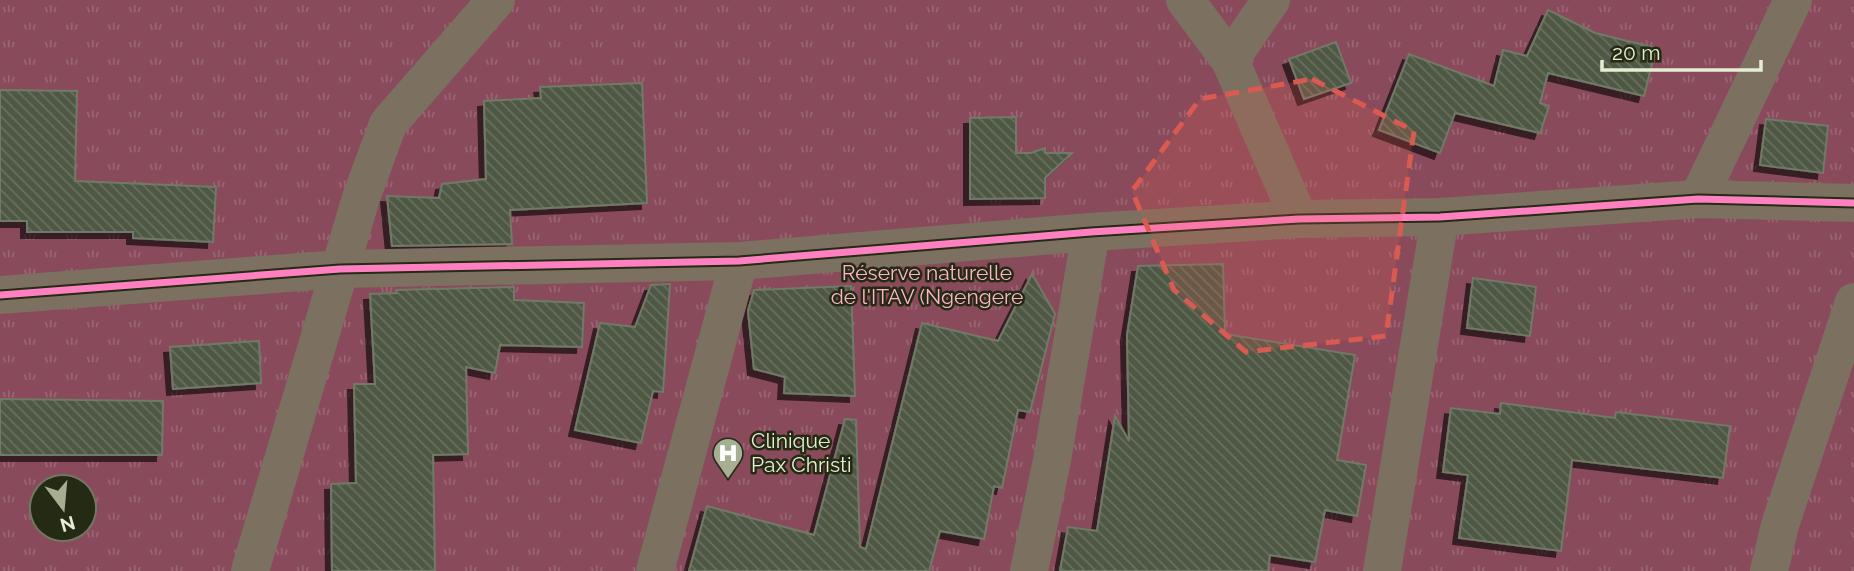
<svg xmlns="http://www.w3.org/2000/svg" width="1854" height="571" font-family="Raleway,sans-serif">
  <defs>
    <pattern id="park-tufts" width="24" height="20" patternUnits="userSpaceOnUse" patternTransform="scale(1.75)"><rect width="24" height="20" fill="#894b5b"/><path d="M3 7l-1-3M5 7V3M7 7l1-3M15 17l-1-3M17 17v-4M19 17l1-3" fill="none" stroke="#9a6572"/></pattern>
    <pattern id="building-back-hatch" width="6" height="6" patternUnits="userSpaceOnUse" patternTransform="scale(1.75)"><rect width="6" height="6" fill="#4f5844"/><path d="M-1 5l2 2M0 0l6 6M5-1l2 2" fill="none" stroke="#68705e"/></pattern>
    <filter id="shadow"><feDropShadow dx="-6" dy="6" stdDeviation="0" flood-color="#0009"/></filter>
  </defs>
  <rect width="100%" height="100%" fill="#343a1e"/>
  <path fill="url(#park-tufts)" fill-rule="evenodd" d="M 0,0 L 1854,0 L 1854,571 L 0,571 ZM 42,487 L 84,487 L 84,529 L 42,529 Z"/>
  <g fill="url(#building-back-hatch)" stroke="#707a66" stroke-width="2" filter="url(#shadow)">
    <polygon points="1548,10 1595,33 1656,48 1644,96 1548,73 1540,103 1549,106 1540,133 1455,113 1440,153 1379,130 1409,54 1494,86 1503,50 1527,56"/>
    <polygon points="1336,42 1351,83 1304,99 1289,59"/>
    <polygon points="642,83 647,203 510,210 512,244 392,246 387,196 439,198 442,184 486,179 484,101 541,98 540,87"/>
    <polygon points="0,90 77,91 75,181 216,187 213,242 133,238 133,232 27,232 27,221 0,221"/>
    <polygon points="1016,117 1016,153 1031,153 1045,148 1045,153 1072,153 1045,178 1045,198 970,199 970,118"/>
    <polygon points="1766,119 1828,126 1823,173 1760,165"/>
    <polygon points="1223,264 1225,334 1355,355 1337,460 1366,465 1357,516 1325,510 1315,562 1270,555 1268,571 1060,571 1068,527 1097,531 1115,416 1129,441 1127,335 1138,266"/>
    <polygon points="1032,274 1055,314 1030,412 1018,410 1002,488 994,486 984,539 940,531 929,571 689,571 707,506 814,535 845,419 856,420 860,547 866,549 922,323 998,341"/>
    <polygon points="1473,278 1536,287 1530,336 1467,328"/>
    <polygon points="670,284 663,392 653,391 641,443 575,430 600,323 635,327 651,285"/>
    <polygon points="851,286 855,396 784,393 785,377 754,369 748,311 754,290"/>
    <polygon points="514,287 514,300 584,303 582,347 500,345 495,373 466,367 468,454 433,455 435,571 332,571 331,484 356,483 354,384 375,384 370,294 397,293 396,290"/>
    <polygon points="259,341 261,383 173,389 170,347"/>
    <polygon points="0,399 163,401 162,455 0,455"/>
    <polygon points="1501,403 1615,418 1616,412 1730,426 1723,478 1572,460 1561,551 1459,538 1468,475 1443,472 1451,408 1500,414"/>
  </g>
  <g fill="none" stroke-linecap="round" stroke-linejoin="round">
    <g stroke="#7c7060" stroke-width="38">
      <polyline points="1185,0 1230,60 1299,219"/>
      <polyline points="1230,60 1271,0"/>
      <polyline points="1698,199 1793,0"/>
      <polyline points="0,295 340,269 739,261 1091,232 1299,219 1440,217 1698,199 1854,203"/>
      <polyline points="250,571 361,198 388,124 496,0"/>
      <polyline points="655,571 739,261"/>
      <polyline points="1029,571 1052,460 1091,232"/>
      <polyline points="1382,571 1440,217"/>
      <polyline points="1769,571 1780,525 1854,302"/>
    </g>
    <g stroke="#242a14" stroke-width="11">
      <polyline id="cycleway" points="0,295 340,269 739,261 1091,232 1299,219 1440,217 1698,199 1854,203"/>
    </g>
    <use href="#cycleway" stroke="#ff80c0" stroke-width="7"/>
  </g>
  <path fill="#da5a52" fill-opacity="0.2" stroke="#da5a52" stroke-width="5" stroke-dasharray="14 9" stroke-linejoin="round" d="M 1312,79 L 1414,131 L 1386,336 L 1246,352 L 1174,290 L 1132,191 L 1200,99 Z"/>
  <defs>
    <g id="hospital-pin" transform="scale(1.575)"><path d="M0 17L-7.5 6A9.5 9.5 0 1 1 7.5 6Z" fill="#a7af93" stroke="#242a14"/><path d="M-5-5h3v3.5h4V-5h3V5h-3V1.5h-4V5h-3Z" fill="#fff"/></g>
  </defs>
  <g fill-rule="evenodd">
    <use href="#hospital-pin" x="728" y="453"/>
  </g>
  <g text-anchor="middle" stroke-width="5" stroke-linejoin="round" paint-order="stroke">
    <g font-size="21" fill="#fcb3c8" stroke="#242a14">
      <text x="927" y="280">Réserve naturelle<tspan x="927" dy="24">de l'ITAV (Ngengere</tspan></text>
    </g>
    <g font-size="21" fill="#e5eed2" stroke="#242a14" text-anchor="start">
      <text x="751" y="448">Clinique<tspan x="751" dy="24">Pax Christi</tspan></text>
    </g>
  </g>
  <g transform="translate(63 508) rotate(164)"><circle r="33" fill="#242a14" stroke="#717860" stroke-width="2"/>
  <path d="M0-5L12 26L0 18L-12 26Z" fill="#a7af93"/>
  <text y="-10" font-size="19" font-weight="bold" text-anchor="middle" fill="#e5eed2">N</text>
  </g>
  <path d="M1602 60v10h159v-10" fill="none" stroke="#e5eed2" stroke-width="3.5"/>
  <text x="1612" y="60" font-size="21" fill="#e5eed2" stroke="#242a14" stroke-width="5" paint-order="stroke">20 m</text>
</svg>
